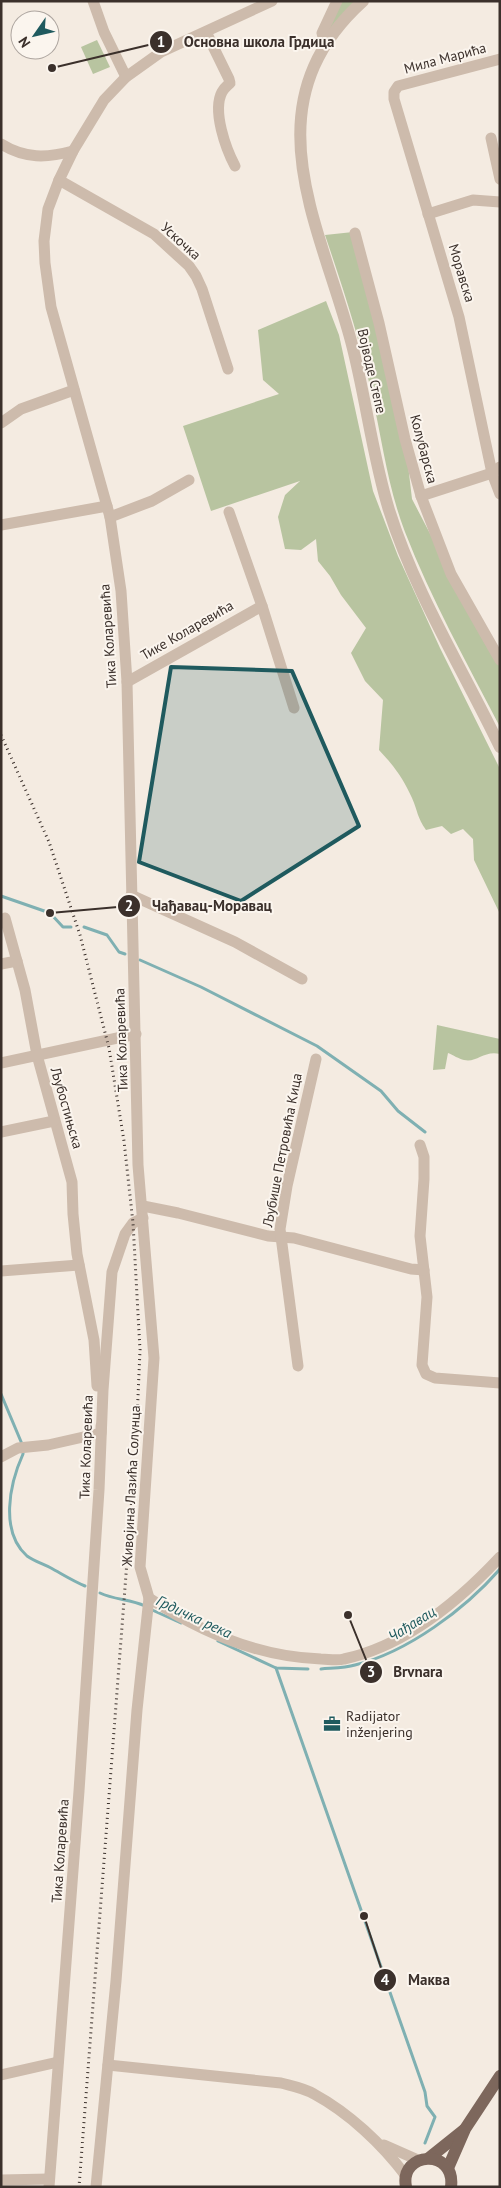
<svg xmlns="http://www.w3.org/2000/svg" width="501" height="2188" font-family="'PT Sans',sans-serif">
  <rect width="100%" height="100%" fill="#f4ebe1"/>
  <g fill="#b8c4a0">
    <polygon points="337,1 363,1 332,34 322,33"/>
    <polygon points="97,40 110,67 93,74 81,47"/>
    <path d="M 353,232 L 405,439 L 412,499 L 451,574 L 500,660 L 500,727 C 467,663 431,599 405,532 C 388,488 382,440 372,395 C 360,340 343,288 325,235 Z"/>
    <path d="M 326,301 L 339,335 L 373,491 L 398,556 L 440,648 L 500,769 L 500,914 L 474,860 L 473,839 L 463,829 L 451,834 L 442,826 L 426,830 C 417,817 418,812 412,798 C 403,778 394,766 379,750 L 383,700 L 365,681 L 351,653 L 366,628 L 341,595 L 330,576 L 318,561 L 316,539 L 301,550 L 285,549 L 278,517 L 285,495 L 300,481 L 211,511 L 183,426 L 279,394 L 263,380 L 258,330 Z"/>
    <path d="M 437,1025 L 500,1039 L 500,1054 C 484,1050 477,1063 464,1060 C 459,1059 453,1055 448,1053 L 445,1069 L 433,1070 Z"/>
  </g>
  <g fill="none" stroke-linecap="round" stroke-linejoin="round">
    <g stroke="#7fb0b2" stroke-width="3">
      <polyline points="1,896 50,913 63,927 71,927"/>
      <polyline points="84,927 107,935 119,952 125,954"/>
      <polyline points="140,960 201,987 317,1046 381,1091 398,1111 425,1132"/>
      <polyline points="1,1394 22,1444"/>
      <path d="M 23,1450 L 23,1454 C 9,1485 0,1532 27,1556 C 34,1561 43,1564 51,1568 C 62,1574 73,1581 85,1586"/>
      <path d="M 100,1593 C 115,1600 130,1599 145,1606"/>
      <polyline points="150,1609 181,1623"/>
      <polyline points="218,1641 276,1668 308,1669"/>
      <polyline points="276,1668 425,2092 427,2106 435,2117 425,2143"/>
      <path d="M 321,1669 C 332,1668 345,1668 355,1665 C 408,1652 465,1609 500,1569"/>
    </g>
    <g stroke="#cdbbac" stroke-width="11">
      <polyline points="93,1 104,32 126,77"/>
      <path d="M 272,1 L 161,52 L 126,77 L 104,100 L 73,151 L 59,180 L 48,209 L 44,241 L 45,263 L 51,307 L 110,517 L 121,591 L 127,682 L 138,1165 L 154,1358 L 140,1567 L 149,1598 C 199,1631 259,1657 321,1659 C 328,1659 337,1661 344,1659 C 405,1646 458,1602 500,1557"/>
      <path d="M 206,32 L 229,79 L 230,83 C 227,86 224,88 222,92 C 212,111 226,149 235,166"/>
      <polyline points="325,45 322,33 337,1"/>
      <polyline points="500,59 398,86 394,92 394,99 459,317 492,473 500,494"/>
      <polyline points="491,138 500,179"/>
      <path d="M 1,144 C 25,159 47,158 73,151"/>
      <polyline points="59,180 154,234 189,266 196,276 202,289 228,369"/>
      <polyline points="428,214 473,200 500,202"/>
      <polyline points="355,233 379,323 405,439 421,496 451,574 500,660"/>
      <polyline points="1,423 21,409 74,390"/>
      <polyline points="421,496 492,473 500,467"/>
      <polyline points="229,512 262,606"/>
      <polyline points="110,517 152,501 189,480"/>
      <polyline points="1,525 107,506"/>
      <polyline points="127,682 262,606 294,708"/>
      <polyline points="131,895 235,942 302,979"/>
      <polyline points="5,918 25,990 37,1055 72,1182 73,1214 77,1254 94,1340 97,1386"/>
      <polyline points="1,964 17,961"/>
      <polyline points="1,1063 136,1034"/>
      <polyline points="1,1132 54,1121"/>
      <polyline points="420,1145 424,1157 424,1179 420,1236 427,1297 422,1365 426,1374 435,1378 500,1383"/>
      <polyline points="143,1206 178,1213 268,1236 294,1238 411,1269 424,1270"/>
      <polyline points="1,1271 79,1265"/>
      <polyline points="298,1366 280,1229 287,1186 316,1059"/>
      <polyline points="1,1457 18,1448 48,1445 101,1433 101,1426"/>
      <path d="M 108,2065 L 281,2083 C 292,2086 304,2088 314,2094 C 349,2113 382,2144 406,2176"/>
      <polyline points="1,2075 58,2062"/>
      <polyline points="384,2145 418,2160"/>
      <polyline points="1,2180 49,2179"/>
      <polyline points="49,2187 79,1791 99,1490 103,1390 112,1272 125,1234 133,1223 143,1218"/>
      <polyline points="96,2187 116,1981 137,1710 149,1598"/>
    </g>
    <path stroke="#cdbbac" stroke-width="12" d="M 363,1 C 249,104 319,222 351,341 C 366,397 372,455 389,510 C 415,593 462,668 500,747"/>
    <g stroke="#7d675c" stroke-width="12">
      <polyline points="429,2158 464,2130"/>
      <polyline points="448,2168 465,2129 500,2076"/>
      <path d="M 406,2187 C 399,2151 456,2148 451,2187"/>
    </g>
    <polyline stroke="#3b302b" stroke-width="3" stroke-dasharray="1 4" stroke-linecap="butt" points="1,735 49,842 80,935 109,1048 124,1141 133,1223 140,1350 136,1444 79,2187"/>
  </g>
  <path fill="#1f5a5e" fill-opacity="0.2" stroke="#1f5a5e" stroke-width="4" stroke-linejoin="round" d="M 171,667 L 292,671 L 359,826 L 241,901 L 139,862 Z"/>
  <defs>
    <g id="office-bare" transform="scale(1.35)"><path d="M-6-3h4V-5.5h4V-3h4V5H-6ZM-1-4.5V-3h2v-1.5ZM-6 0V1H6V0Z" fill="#1f5a5e" stroke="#fbf5ee" stroke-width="2.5" paint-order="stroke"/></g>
  </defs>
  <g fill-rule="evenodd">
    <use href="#office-bare" x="332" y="1724"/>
  </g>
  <g text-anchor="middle" stroke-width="4" stroke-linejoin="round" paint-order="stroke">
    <g font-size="14" fill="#3b302b" stroke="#fbf5ee">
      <text transform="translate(445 58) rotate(-15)" y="5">Мила Марића</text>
      <text transform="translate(181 241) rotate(42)" y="5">Ускочка</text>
      <text transform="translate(462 273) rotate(73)" y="5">Моравска</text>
      <text transform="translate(372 371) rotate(77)" y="5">Војводе Степе</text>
      <text transform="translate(424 449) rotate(75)" y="5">Колубарска</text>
      <text transform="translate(187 630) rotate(-30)" y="5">Тике Коларевића</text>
      <text transform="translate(108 636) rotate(-94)" y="5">Тика Коларевића</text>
      <text transform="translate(121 1040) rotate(-92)" y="5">Тика Коларевића</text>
      <text transform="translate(67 1108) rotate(74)" y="5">Љубостињска</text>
      <text transform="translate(282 1150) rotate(-79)" y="5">Љубише Петровића Кица</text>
      <text transform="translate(86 1447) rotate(-88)" y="5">Тика Коларевића</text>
      <text transform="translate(131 1486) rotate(-87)" y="5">Живојина Лазића Солунца</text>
      <text transform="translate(60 1851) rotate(-86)" y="5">Тика Коларевића</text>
    </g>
    <g font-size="14" fill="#3b302b" stroke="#fbf5ee" text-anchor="start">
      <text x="346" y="1721">Radijator<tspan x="346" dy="16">inženjering</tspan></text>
    </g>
    <g font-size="15" font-style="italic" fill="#1f5a5e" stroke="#fbf5ee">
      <text transform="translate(194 1617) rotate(25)" y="5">Грдичка река</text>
      <text transform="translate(412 1624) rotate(-32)" y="5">Чађавац</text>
    </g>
  </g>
  <path fill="none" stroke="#3b302b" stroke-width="2" d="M52 68L161 42M50 913L129 906M348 1615L371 1672M364 1916L385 1980"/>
  <g fill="#3b302b" stroke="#fbf5ee" stroke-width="2">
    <circle cx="52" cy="68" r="5"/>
    <circle cx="50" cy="913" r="5"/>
    <circle cx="348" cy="1615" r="5"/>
    <circle cx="364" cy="1916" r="5"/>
    <circle cx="161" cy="42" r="12"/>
    <circle cx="129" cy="906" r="12"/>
    <circle cx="371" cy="1672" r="12"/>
    <circle cx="385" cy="1980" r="12"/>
  </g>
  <g font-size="15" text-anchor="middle" font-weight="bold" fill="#fff">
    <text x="161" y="47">1</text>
    <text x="129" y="911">2</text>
    <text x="371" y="1677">3</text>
    <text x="385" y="1985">4</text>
  </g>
  <g font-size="15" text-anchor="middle" font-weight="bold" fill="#3b302b" stroke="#fbf5ee" stroke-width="4" stroke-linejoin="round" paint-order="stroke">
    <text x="259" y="47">Основна школа Грдица</text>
    <text x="212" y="911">Чађавац-Моравац</text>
    <text x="418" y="1677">Brvnara</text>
    <text x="429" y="1985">Маква</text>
  </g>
  <rect width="501" height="2188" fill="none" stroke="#3b302b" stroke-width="5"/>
  <g transform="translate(35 35) rotate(236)"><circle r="24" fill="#fbf5ee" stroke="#aea6a0"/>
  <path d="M0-4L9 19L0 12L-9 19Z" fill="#1f5a5e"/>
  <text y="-8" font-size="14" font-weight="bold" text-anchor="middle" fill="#3b302b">N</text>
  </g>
</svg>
